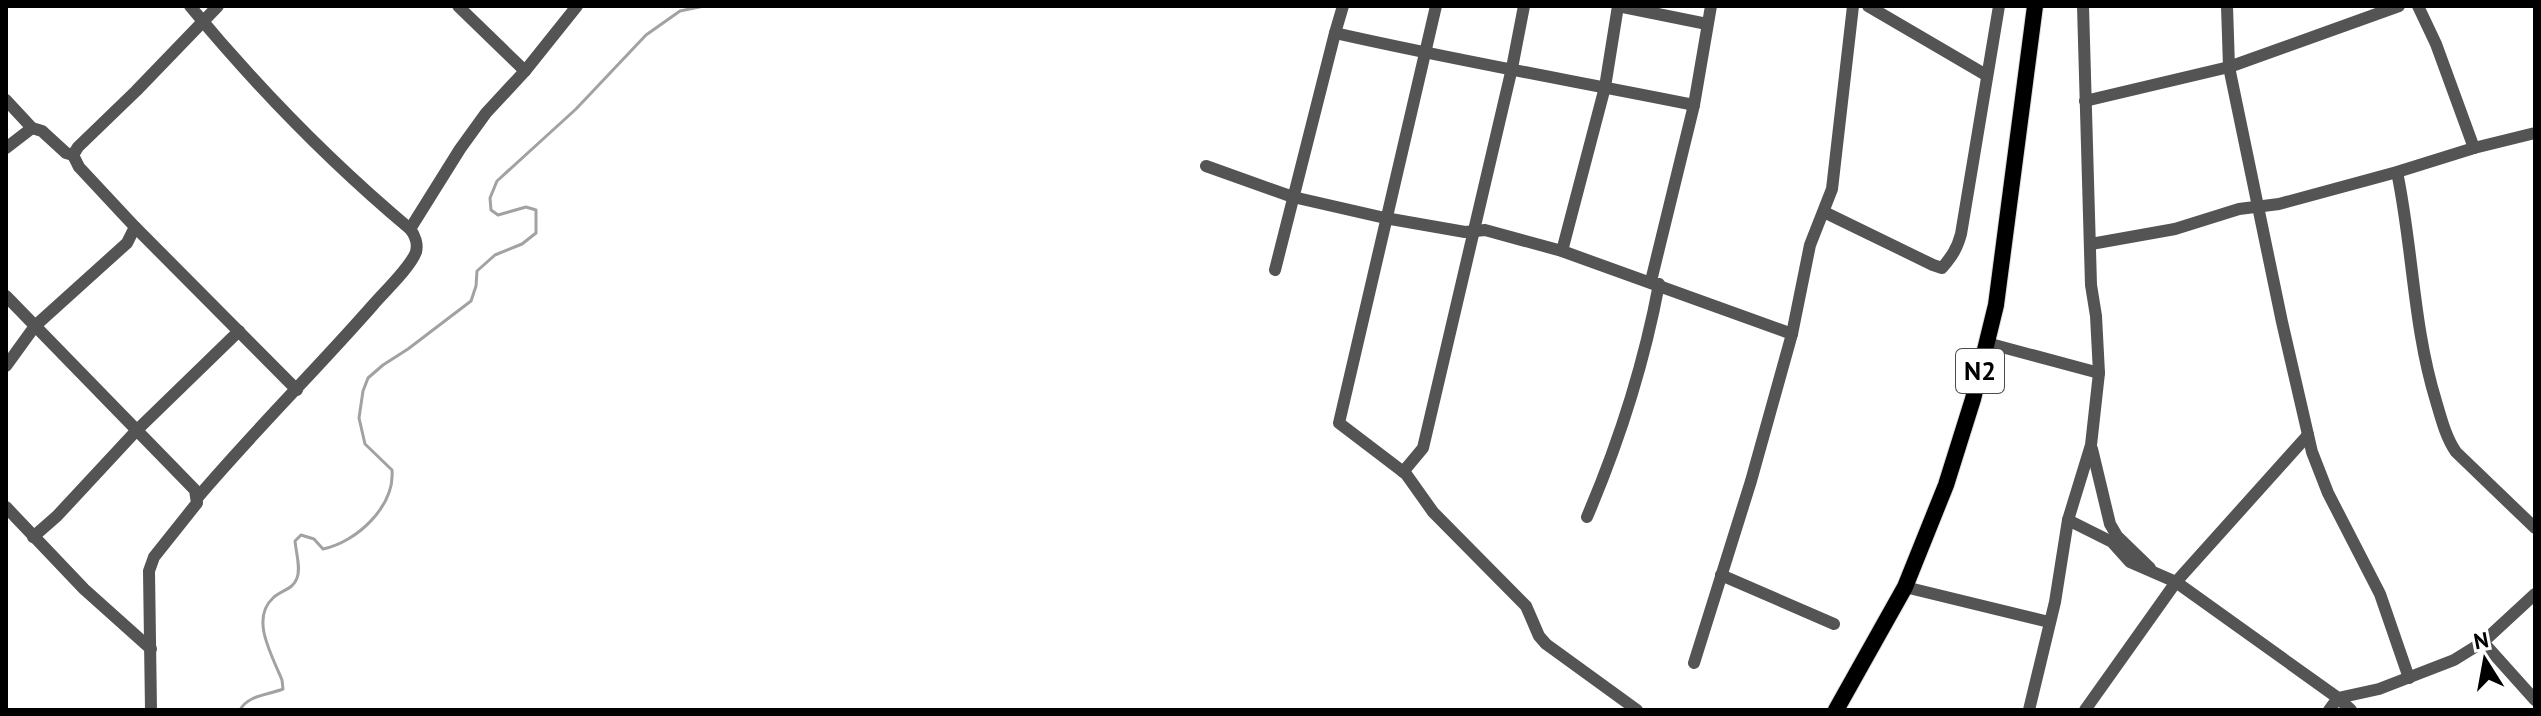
<svg xmlns="http://www.w3.org/2000/svg" width="2541" height="716" font-family="'PT Sans',sans-serif">
  <rect width="100%" height="100%" fill="#fff"/>
  <g fill="none" stroke-linecap="round" stroke-linejoin="round">
    <path stroke="#a2a2a2" stroke-width="3" d="M 240,710 C 248,695 268,695 283,689 L 282,680 C 272,655 250,619 273,598 C 281,590 293,590 297,578 C 301,569 296,552 295,541 L 301,535 L 314,539 L 323,549 C 357,542 395,506 392,470 L 365,444 L 359,418 L 363,391 L 368,378 L 383,365 L 408,349 L 471,301 L 476,286 L 477,271 L 495,255 L 522,244 L 536,233 L 536,210 L 526,207 L 498,215 L 491,210 L 490,198 L 497,181 L 576,109 L 646,35 L 680,11 L 704,6"/>
    <g stroke="#dbdbdb" stroke-width="18">
      <polyline id="highway" points="1836,710 1905,587 1946,485 1973,399 1996,305 2035,6"/>
    </g>
    <g stroke="#545454" stroke-width="12">
      <path d="M 190,6 C 257,87 330,162 410,229 C 415,235 418,244 416,252 C 410,268 384,292 373,305 C 316,370 254,431 198,497"/>
      <polyline points="458,6 525,71"/>
      <polyline points="1436,6 1339,423 1406,474 1433,512 1526,606 1539,636 1546,644 1637,710"/>
      <polyline points="1868,6 1986,75"/>
      <polyline points="2227,6 2229,67 2282,322 2312,452 2328,493 2380,594 2409,678"/>
      <polyline points="2418,6 2436,44 2474,148"/>
      <path d="M 1335,33 C 1454,60 1574,81 1694,105"/>
      <polyline points="6,100 32,128 42,131 66,153 73,155"/>
      <polyline points="2085,101 2229,67 2399,6"/>
      <polyline points="6,148 32,128"/>
      <polyline points="1206,166 1293,197 1385,218 1465,232 1485,230 1562,251 1792,334"/>
      <path d="M 2397,172 C 2413,248 2413,327 2436,401 C 2441,418 2446,438 2456,452 L 2535,528"/>
      <path d="M 1824,212 L 1933,265 L 1942,268 C 1952,256 1957,249 1961,234 L 1999,6"/>
      <polyline points="135,227 297,390"/>
      <polyline points="410,229 460,149 486,113 525,71 577,6"/>
      <polyline points="2091,244 2175,229 2239,209 2279,204 2397,172 2474,148 2535,133"/>
      <polyline points="1562,251 1605,87 1618,6 1707,24"/>
      <polyline points="1275,270 1335,33 1343,6"/>
      <polyline points="1651,281 1694,105 1711,6"/>
      <polyline points="6,296 195,490 197,503 154,557 149,571 151,710"/>
      <polyline points="1987,343 2099,373"/>
      <polyline points="6,366 35,326 127,243 135,227 79,167 73,155 78,147 136,91 218,6"/>
      <polyline points="2092,449 2110,524 2117,536 2150,568"/>
      <polyline points="1403,472 1423,448 1512,68 1524,6"/>
      <polyline points="6,507 84,589 151,649"/>
      <path d="M 1587,517 C 1619,442 1644,364 1659,284"/>
      <polyline points="2068,520 2112,542 2130,562 2176,582 2338,698 2351,710"/>
      <polyline points="33,537 57,516 136,431 239,331"/>
      <polyline points="1721,575 1834,624"/>
      <polyline points="1905,587 2049,622"/>
      <polyline points="2483,642 2535,700"/>
      <polyline points="1694,663 1751,481 1792,334 1810,245 1832,189 1853,6"/>
      <polyline points="2029,710 2055,602 2068,520 2091,445 2099,373 2096,316 2091,285 2083,6"/>
      <polyline points="2085,710 2176,582 2308,435"/>
      <polyline points="2329,710 2338,698 2379,689 2454,660 2483,642 2535,594"/>
    </g>
    <use href="#highway" stroke="#000" stroke-width="16"/>
  </g>
  <g text-anchor="middle" stroke-width="6" stroke-linejoin="round" paint-order="stroke">
    <rect fill="#fff" stroke="#4c4c4c" stroke-width="2" x="1956" y="349" width="48" height="44" rx="6"/>
    <g font-size="26" font-weight="bold" fill="#000">
      <text x="1980" y="380">N2</text>
    </g>
  </g>
  <rect width="2541" height="716" fill="none" stroke="#000000" stroke-width="16"/>
  <g transform="translate(2485 660) rotate(349)" stroke="#ffffff" stroke-width="6" paint-order="stroke">
  <path d="M0-6L14 30L0 20L-14 30Z" fill="#000000"/>
  <text y="-12" font-size="22" font-weight="bold" text-anchor="middle" fill="#000000">N</text>
  </g>
</svg>
